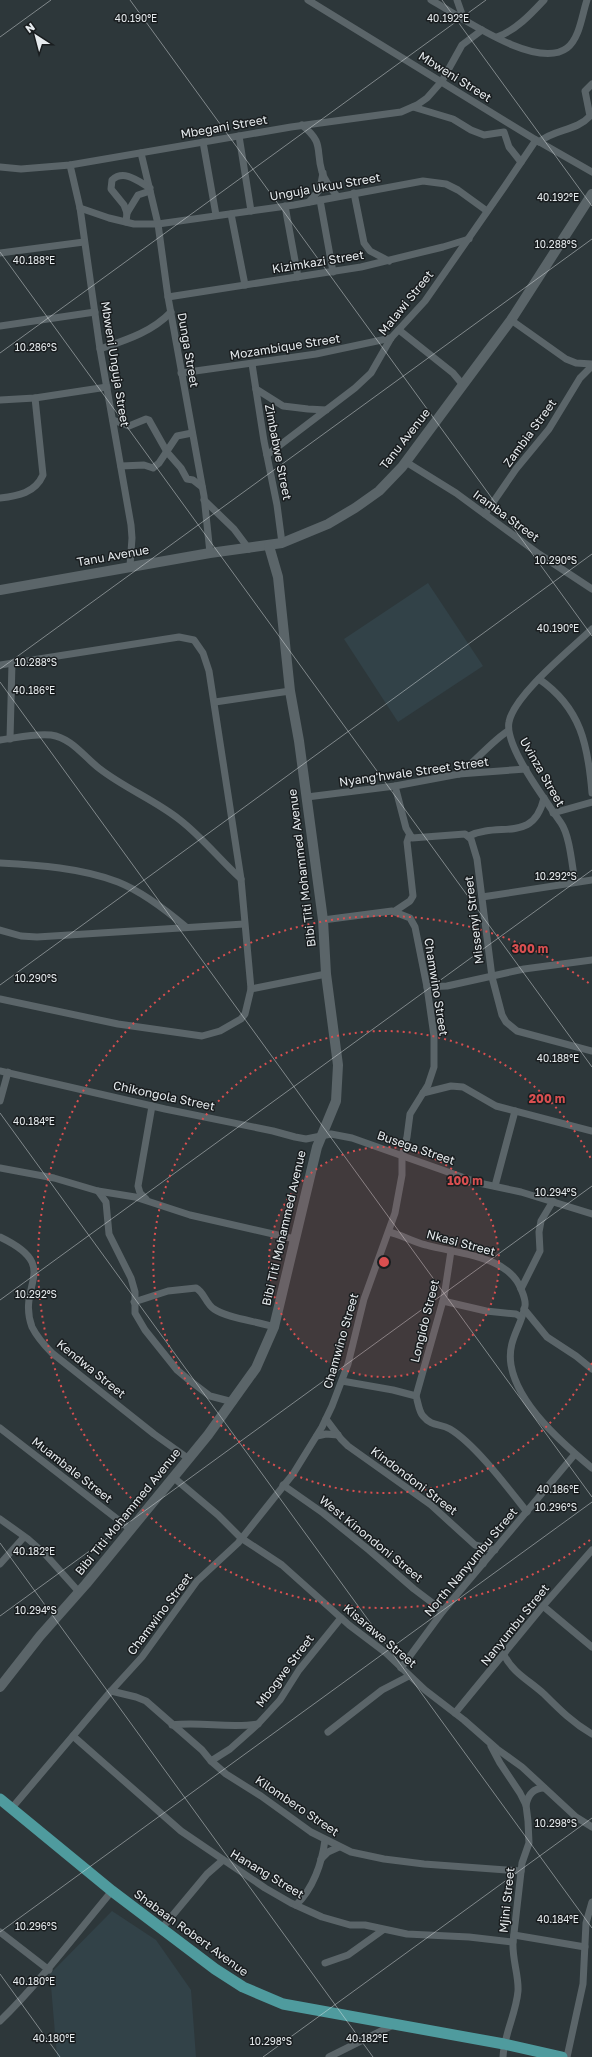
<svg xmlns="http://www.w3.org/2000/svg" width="592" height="2057" font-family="'Golos Text',sans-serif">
  <rect width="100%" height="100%" fill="#2d373a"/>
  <g fill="#324248">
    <polygon points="428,583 483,666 398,722 344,639"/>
    <polygon points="112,1911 156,1940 191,1990 196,2057 57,2057 50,1974"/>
  </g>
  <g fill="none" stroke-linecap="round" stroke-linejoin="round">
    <g stroke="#5b6569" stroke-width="7">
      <polyline points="308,0 536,140 592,172"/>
      <path d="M 431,0 C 460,16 536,71 567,48 C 580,38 582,14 587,0"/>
      <polyline points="457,0 464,20"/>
      <path d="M 497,37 C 516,30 530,15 544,0"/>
      <polyline points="413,107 453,119 471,130 484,135 504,132 509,147 521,162"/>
      <path d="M 302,125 C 325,144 315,149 322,172 C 325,181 331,189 337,196"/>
      <polyline points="239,136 251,211"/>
      <polyline points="203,142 216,215"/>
      <path d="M 539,142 C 554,129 577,131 590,116 L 585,91 L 592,84"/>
      <polyline points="141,153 158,224 168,297 204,496 210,553"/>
      <polyline points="70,165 80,208 100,349 131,525 132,538 130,566"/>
      <polyline points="0,167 21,169 70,165 291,127 401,112 417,105 427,98 442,81 462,45 482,30"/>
      <polyline points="354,193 364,243 370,251 389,261"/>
      <polyline points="320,200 333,272"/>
      <polyline points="309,202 320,189 323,173"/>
      <polyline points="285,206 298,277"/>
      <polyline points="80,208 109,218 134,224 158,224 294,205 423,181 446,184 458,190 487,211"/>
      <polyline points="127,213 138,195 150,191"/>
      <polyline points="231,214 245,285"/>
      <path d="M 126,222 L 127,213 L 124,205 L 111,189 L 112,180 C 124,169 138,181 150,188"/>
      <polyline points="0,253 84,242"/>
      <polyline points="168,297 361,267 443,247 469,239"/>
      <polyline points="511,320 566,359 576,363 592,364"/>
      <polyline points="0,326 95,312"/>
      <polyline points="399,330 453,373 463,385"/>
      <path d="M 100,349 C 126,340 152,332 171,312"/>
      <polyline points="252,364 264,441 277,505 282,543"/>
      <polyline points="181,373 316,354 391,338"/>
      <polyline points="256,389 283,406 308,409 326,410"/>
      <polyline points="0,400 35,398 107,387"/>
      <polyline points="113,420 129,426 146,419 149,420 167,452 181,468 187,479 193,480 202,487"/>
      <polyline points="267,455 355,388 371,373 391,338 425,301 505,186 536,140"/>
      <polyline points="406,462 456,493 539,554 592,589"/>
      <polyline points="121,466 144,465 153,468 159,463 177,436 192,433"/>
      <path d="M 0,498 C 18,496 35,493 43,475 L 35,398"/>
      <polyline points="204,500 234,529 249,549"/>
      <polyline points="485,514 516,469 549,429 580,378 592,366"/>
      <polyline points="0,665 179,637 194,640 203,653 209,671 241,879 251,989 245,1014 241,1019 220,1031 202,1036 118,1024 0,999"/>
      <path d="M 539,679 C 581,708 588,745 592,793"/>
      <polyline points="215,702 290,691"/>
      <polyline points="10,739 12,663"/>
      <path d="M 0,740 C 16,738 35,733 51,735 C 72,738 85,758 100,769 C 126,789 155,800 180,820 C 202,837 220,860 241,879"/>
      <path d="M 459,774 C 475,762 493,740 508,731"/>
      <polyline points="395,786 406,828 412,838 465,834 471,839 477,859 492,977 502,1015 506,1022 517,1031 592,1051"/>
      <polyline points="307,797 395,786 459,774 526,769"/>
      <polyline points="553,813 592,802"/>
      <path d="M 469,836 C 500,821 533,844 544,798"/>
      <path d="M 0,863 C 38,865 82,868 118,882 C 143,892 166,910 186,927"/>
      <path d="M 575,882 C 572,866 570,836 561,823 C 547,802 504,746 509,722 C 514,695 571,649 592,629"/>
      <polyline points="482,897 592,880"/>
      <polyline points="395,911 410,901 413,896 407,842 409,836"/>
      <polyline points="0,930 21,936 37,937 244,924"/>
      <polyline points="427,987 447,986 524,969 592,960"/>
      <polyline points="251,989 326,974"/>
      <polyline points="0,1071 165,1109 273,1131 295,1137 306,1139 331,1134 352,1138 479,1183 521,1192 592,1214"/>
      <polyline points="423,1093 451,1086 463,1087 496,1106 592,1131"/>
      <polyline points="0,1101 8,1072"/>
      <polyline points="0,1168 54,1178 98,1191 106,1202 109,1234 131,1278 135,1292 135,1313 145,1330 177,1370 189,1380 210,1396 233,1402"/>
      <polyline points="495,1186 515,1111"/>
      <polyline points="98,1191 135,1197 190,1215 295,1239"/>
      <polyline points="146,1199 140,1193 138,1186 152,1106"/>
      <path d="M 389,1232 C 402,1235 413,1242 426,1245 C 457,1254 508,1255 521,1289 C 523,1294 526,1300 525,1306 C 521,1328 507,1340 511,1365 C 518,1405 562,1443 592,1468"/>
      <path d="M 0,1237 C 63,1267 16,1284 32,1327 C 37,1337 44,1345 52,1353 L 154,1434 L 189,1459"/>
      <polyline points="521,1289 540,1251 539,1232 541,1221 553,1201"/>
      <polyline points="443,1301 486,1311 516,1314 521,1317"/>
      <path d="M 134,1302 L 168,1291 L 196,1288 C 204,1292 206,1304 214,1309 C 229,1319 257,1321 274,1327"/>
      <polyline points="524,1309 547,1337 576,1356 592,1369"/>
      <path d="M 342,1381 L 393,1390 L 416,1396 C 418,1402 419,1412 423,1416 C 432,1427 440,1423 450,1429 C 475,1444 508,1488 527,1512"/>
      <polyline points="416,1396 444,1297 451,1251"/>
      <polyline points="326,1419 341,1439 348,1446 431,1505 475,1545 495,1550"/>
      <polyline points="0,1428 130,1529"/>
      <polyline points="317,1436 326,1434 338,1435"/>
      <polyline points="173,1477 218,1515 241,1538 282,1565 349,1625 386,1653 425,1690 464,1720 497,1749 522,1767 576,1817 592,1827"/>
      <polyline points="283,1485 323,1513 369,1550 414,1589 443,1611"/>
      <polyline points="0,1519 28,1539 45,1554 79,1592"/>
      <polyline points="480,1548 483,1564"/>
      <polyline points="0,1564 24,1537"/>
      <polyline points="543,1606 592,1647"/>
      <path d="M 504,1655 C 513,1673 530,1681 544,1694 C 560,1710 573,1723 592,1734"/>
      <polyline points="401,1668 443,1611 575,1454"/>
      <polyline points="111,1691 136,1697 146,1701 202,1750 211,1761 230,1749 258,1724 280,1700 299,1670 341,1618"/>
      <polyline points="455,1713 543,1606 592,1550"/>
      <path d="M 172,1725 C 201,1721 229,1729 258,1724"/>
      <polyline points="328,1732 382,1690 409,1676"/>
      <polyline points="73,1736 181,1831 265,1888 291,1903 322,1917 350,1925 365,1925 407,1934 469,1937 513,1942"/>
      <path d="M 491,1746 L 500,1763 L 520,1793 L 526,1805 L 528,1821 L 529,1843 L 522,1863 L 513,1942 C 512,1959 519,1976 518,1991 C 516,2014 504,2034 503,2057"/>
      <polyline points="211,1761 226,1774 261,1796 311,1832 351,1852 384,1859 424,1864 521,1871"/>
      <path d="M 526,1805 C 528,1795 533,1788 544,1788"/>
      <polyline points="11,1809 111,1691 142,1657 197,1581 238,1543 293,1474 322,1427 332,1406 348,1364 364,1299 395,1213 402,1175 402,1156 407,1137 410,1114 428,1085 434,1067 434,1036 427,987 415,927 410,918 392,911 323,920"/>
      <polyline points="321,1859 328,1852 339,1847"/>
      <path d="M 296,1905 C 313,1889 322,1863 325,1840"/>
      <polyline points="162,1928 207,1874 223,1860"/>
      <polyline points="0,1932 49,1970"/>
      <polyline points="514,1935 585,1947"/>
      <polyline points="325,1963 348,1955 383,1930"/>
      <path d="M 0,2021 C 41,1981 75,1935 112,1891"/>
      <polyline points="329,2057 393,2025"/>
      <polyline points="567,2057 583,1984 586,1923 592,1902"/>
    </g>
    <g stroke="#5b6569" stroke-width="10">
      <polyline points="0,590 210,553 282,543 328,524 355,508 379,491 402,467 511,320 592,194"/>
      <polyline points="0,1687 40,1636 86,1584 208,1435 256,1368 274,1327 317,1147 336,1101 338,1065 326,974 323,920 299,741 290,691 278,577 269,546"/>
    </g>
    <polyline stroke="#4f9b9e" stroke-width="11" points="0,1799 112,1891 215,1969 243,1987 283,2004 504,2044 562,2057"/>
  </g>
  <path fill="none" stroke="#e6ebee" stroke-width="1" stroke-opacity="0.45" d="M 130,0 L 592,636M 442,0 L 592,206M 0,37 L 51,0M 0,252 L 592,1067M 0,353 L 486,0M 0,669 L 592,239M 0,682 L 592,1497M 0,985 L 592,554M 0,1113 L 592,1928M 0,1300 L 592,870M 0,1543 L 373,2057M 0,1616 L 592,1186M 0,1932 L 592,1502M 0,1974 L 60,2057M 263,2057 L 592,1818"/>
  <circle cx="384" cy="1262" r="115" fill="#d94f50" fill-opacity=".12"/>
  <g fill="none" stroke="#d94f50" stroke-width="2" stroke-dasharray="2 4">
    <circle cx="384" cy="1262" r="115"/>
    <path d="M592 1363A231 231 0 1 1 592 1161"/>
    <path d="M590 1540A346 346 0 1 1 590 984"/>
  </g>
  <g text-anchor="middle" stroke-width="3" stroke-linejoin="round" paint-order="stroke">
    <g font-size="12" fill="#e6ebee" stroke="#191d1f">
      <text transform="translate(455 77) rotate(32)" y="4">Mbweni Street</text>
      <text transform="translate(224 127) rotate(-10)" y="4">Mbegani Street</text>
      <text transform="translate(325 187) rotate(-10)" y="4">Unguja Ukuu Street</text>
      <text transform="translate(318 262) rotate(-9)" y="4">Kizimkazi Street</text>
      <text transform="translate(406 303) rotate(-51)" y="4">Malawi Street</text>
      <text transform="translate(285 347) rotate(-9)" y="4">Mozambique Street</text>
      <text transform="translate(188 350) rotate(80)" y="4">Dunga Street</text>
      <text transform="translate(115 364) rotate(81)" y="4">Mbweni Unguja Street</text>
      <text transform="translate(530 433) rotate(-54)" y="4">Zambia Street</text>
      <text transform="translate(405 439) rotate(-52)" y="4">Tanu Avenue</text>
      <text transform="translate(278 452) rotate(79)" y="4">Zimbabwe Street</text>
      <text transform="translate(506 516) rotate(36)" y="4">Iramba Street</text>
      <text transform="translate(113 556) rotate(-10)" y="4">Tanu Avenue</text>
      <text transform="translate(414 772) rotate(-8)" y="4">Nyang'hwale Street Street</text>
      <text transform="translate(542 772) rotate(60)" y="4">Uvinza Street</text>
      <text transform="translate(302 868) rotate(-97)" y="4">Bibi Titi Mohammed Avenue</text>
      <text transform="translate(474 920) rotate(-97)" y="4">Missenyi Street</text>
      <text transform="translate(436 987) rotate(81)" y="4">Chamwino Street</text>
      <text transform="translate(164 1096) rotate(12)" y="4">Chikongola Street</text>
      <text transform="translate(416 1148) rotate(19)" y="4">Busega Street</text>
      <text transform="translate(284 1228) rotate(-77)" y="4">Bibi Titi Mohammed Avenue</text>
      <text transform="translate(461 1243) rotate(15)" y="4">Nkasi Street</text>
      <text transform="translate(425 1321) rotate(-76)" y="4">Longido Street</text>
      <text transform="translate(341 1341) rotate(-74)" y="4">Chamwino Street</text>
      <text transform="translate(91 1369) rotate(39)" y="4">Kendwa Street</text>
      <text transform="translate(72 1470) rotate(38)" y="4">Muambale Street</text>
      <text transform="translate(414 1481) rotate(37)" y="4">Kindondoni Street</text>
      <text transform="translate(128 1512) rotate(-51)" y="4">Bibi Titi Mohammed Avenue</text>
      <text transform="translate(371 1539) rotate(39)" y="4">West Kinondoni Street</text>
      <text transform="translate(471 1562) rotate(-50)" y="4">North Nanyumbu Street</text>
      <text transform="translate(160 1614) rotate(-53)" y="4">Chamwino Street</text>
      <text transform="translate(515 1625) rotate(-51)" y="4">Nanyumbu Street</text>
      <text transform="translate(380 1636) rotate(40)" y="4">Kisarawe Street</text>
      <text transform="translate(285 1671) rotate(-53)" y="4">Mbogwe Street</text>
      <text transform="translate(297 1806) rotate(34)" y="4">Kilombero Street</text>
      <text transform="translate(267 1874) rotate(31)" y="4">Hanang Street</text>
      <text transform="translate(507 1900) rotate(-84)" y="4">Mjini Street</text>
      <text transform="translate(191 1933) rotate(36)" y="4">Shabaan Robert Avenue</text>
    </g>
  </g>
  <g font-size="10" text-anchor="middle" fill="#e6ebee" stroke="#191d1f" stroke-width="3" stroke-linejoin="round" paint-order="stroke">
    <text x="136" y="22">40.190°E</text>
    <text x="448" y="22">40.192°E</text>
    <text x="558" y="201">40.192°E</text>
    <text x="556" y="248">10.288°S</text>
    <text x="34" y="264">40.188°E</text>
    <text x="36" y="351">10.286°S</text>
    <text x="556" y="564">10.290°S</text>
    <text x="558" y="632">40.190°E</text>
    <text x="36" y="666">10.288°S</text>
    <text x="34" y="694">40.186°E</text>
    <text x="556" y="880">10.292°S</text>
    <text x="36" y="982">10.290°S</text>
    <text x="558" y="1062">40.188°E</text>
    <text x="34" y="1125">40.184°E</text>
    <text x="556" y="1196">10.294°S</text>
    <text x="36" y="1298">10.292°S</text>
    <text x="558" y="1493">40.186°E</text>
    <text x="556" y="1511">10.296°S</text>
    <text x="34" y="1555">40.182°E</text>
    <text x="36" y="1614">10.294°S</text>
    <text x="556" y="1827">10.298°S</text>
    <text x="558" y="1923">40.184°E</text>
    <text x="36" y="1930">10.296°S</text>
    <text x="34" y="1985">40.180°E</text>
    <text x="54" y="2042">40.180°E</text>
    <text x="367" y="2042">40.182°E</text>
    <text x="271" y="2045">10.298°S</text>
  </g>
  <circle cx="384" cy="1262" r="6" fill="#d94f50" stroke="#191d1f" stroke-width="2"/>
  <g font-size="12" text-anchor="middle" font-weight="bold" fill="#d94f50" stroke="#191d1f" stroke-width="3" stroke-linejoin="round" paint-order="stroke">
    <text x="530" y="953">300 m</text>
    <text x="547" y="1103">200 m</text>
    <text x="465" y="1185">100 m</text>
  </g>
  <g transform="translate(36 36) rotate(324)" stroke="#191d1f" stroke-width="3" paint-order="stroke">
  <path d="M0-3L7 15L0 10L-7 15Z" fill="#e6ebee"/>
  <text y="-6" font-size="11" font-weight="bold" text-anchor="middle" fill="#e6ebee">N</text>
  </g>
</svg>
